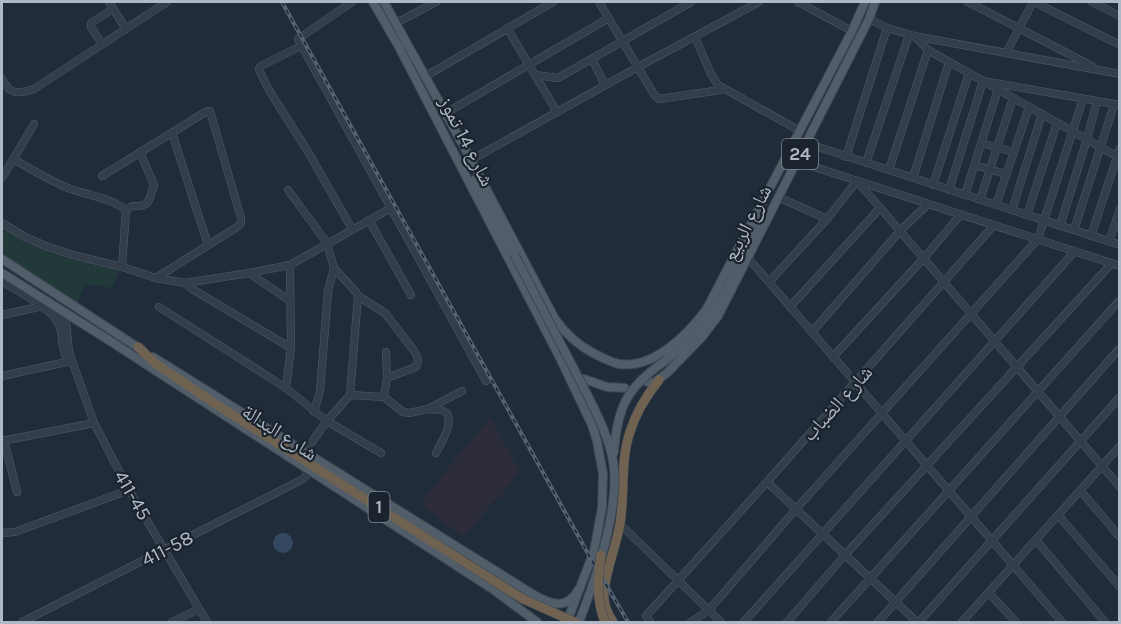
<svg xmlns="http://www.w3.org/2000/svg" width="1121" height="624" font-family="Karla,'Noto Naskh Arabic',sans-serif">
  <rect width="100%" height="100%" fill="#202c39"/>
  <polygon fill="#2d2c3b" points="491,418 519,471 499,499 497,498 463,537 420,504 452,463"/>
  <polygon fill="#22393a" points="2,228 28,244 62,257 119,271 112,288 85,284 77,303 2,254"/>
  <circle fill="#344961" cx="283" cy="543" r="10"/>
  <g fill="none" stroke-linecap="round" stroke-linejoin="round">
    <g stroke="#525c67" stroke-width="8">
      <g id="minor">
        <polyline points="109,2 126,29"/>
        <polyline points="352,2 298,39 486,381"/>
        <polyline points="599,2 655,96 659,99 714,91 723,89"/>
        <polyline points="798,2 852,31"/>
        <polyline points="968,2 1092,66"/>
        <polyline points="1034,2 1120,45"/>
        <polyline points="1092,2 1120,16"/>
        <polyline points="869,19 887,28 914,36 1120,74"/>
        <polyline points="396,23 436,2"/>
        <polyline points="507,28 557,112"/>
        <polyline points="914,36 928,50 1120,158"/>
        <polyline points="695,37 711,74 718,85 800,131"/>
        <polyline points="102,44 91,27 91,23 113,9"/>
        <polyline points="301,46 261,66 259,69 260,72 270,92 307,150 352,229"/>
        <polyline points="1006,53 1033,2"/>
        <polyline points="592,59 605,85"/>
        <polyline points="535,75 558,78 691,2"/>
        <polyline points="426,76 553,2"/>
        <path d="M 2,79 C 10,95 18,94 34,89 L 167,2"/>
        <polyline points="446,113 609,18"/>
        <polyline points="172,133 208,245"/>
        <polyline points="806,143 1120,245"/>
        <polyline points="981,143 1014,152"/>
        <polyline points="846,157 887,28"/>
        <path d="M 13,159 C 31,169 49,180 68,188 C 86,195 111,198 126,210"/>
        <polyline points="471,160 638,67 759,2"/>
        <polyline points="796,161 1120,266"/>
        <polyline points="866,163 909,35"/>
        <polyline points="974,165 1006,174"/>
        <polyline points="889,170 928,50"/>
        <polyline points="102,176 207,111 210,111 241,218 241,223 237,227 156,278"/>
        <polyline points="2,178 34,124"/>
        <polyline points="913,178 949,62"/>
        <polyline points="933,185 969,73"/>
        <polyline points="288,190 327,243 334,268 328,291 320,391 314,412"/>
        <polyline points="949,190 983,81 1120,105"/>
        <polyline points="965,195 998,89"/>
        <polyline points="778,197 827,219"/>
        <polyline points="980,200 1013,98"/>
        <polyline points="996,205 1029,107"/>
        <polyline points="1012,210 1042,114"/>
        <polyline points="1027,215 1057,123"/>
        <polyline points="369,220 411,295"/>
        <polyline points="2,223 25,237 48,247 73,255 122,267 156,278 185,283 249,273 290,265 391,208"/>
        <polyline points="1060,226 1087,139 1097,101"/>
        <polyline points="1074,230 1114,105"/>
        <polyline points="1091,236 1120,148"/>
        <polyline points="1109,241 1120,209"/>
        <polyline points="748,258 1062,622"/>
        <polyline points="122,267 126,210 132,206 140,206 146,204 149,200 154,185 140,152"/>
        <polyline points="249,273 290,301"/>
        <path d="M 2,281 C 18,292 51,307 59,325 C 64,336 60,348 67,358"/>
        <polyline points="769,282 827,219 857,181 1120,487"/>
        <polyline points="185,283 192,289 291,348"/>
        <path d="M 358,296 L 385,313 L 415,352 C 418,358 419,361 416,367 L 387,378"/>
        <polyline points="159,307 286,388 327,421 381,453"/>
        <polyline points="790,307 880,208"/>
        <polyline points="56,309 66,322 69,352 94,423 129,490 207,622"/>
        <polyline points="2,315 43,306"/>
        <polyline points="812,332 900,231 928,204"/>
        <polyline points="833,357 924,258 961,214"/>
        <polyline points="2,376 71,361"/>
        <polyline points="286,388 291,348 290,265"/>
        <path d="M 350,395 L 384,397 L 403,412 L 409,413 L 428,409 L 441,410 L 447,413 C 453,427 442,440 436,453"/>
        <polyline points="384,397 387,378 386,352"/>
        <polyline points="428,409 462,391"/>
        <polyline points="4,440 17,492"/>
        <polyline points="2,441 94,423"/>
        <polyline points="304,453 327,421 350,395 358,296 356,292 334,268"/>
        <polyline points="767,482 917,622"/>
        <polyline points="1080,490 1120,537"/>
        <polyline points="1058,515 1120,587"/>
        <polyline points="620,524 721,622"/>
        <polyline points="2,533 15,532 129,490"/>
        <polyline points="1036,540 1105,622"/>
        <polyline points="989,593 1016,622"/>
        <polyline points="22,622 303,479 310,472"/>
        <polyline points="172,622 199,609"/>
        <polyline points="650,622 646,616 767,482 994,225"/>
        <polyline points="691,622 709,610 796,509 1038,239 1083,99"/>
        <polyline points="744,622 1075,251"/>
        <polyline points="787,622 845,555 1112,263"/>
        <polyline points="831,622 1120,300"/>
        <polyline points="878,622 1120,348"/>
        <polyline points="919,622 1120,397"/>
        <polyline points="962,622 1120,446"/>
      </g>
    </g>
    <g stroke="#3d4753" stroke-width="10">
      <g id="major">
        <polyline points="373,2 399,47 561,360 592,425 597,441 603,474 602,508 594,551 570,614"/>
        <path d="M 384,2 L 463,145 L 555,319 C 565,333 578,345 593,353 C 601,357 610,362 619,364 C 654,369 687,335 706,310 L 852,31 L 865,2"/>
        <polyline points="474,180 514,254"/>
        <polyline points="2,259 142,350"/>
        <polyline points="2,273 107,339 494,590 537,622"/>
        <path d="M 153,357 L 534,595 C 552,605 567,610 579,589"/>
        <path d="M 665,361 C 680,350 695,337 706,322 C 727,293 741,258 757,226 L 764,217"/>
        <polyline points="584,379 607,387 625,388"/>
        <polyline points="646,381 651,383 655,382 667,373 702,337 718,316 869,19 875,2"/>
      </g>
    </g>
    <g stroke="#3f4954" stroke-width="10">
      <g id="highway">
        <polyline points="138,347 156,364 214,403 461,560"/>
        <path d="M 613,622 C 607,613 603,603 604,592 C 606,569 616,547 620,524 C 625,494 620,461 630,432 C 636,412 646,396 659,380"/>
      </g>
    </g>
    <use href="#minor" stroke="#343e4a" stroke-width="7"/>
    <use href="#major" stroke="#525d6a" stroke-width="8"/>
    <use href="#highway" stroke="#706251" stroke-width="9"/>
    <g stroke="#566271" stroke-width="4">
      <polyline id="rail" points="282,2 591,559 628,622"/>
    </g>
    <use href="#rail" stroke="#1a232e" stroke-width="1.5" stroke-dasharray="4.5" stroke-linecap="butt"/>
    <g stroke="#3d4753" stroke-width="10" stroke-linecap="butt">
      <g id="major-bridge">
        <path d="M 514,254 C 534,292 553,330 573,367 C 588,397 611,436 614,468 C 618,513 595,581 579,622"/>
        <path d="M 614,453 C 617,407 627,387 665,361"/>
      </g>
    </g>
    <g stroke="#3f4954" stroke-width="10" stroke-linecap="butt">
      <g id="highway-bridge">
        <path d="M 601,555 C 598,578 596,601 605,622"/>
        <polyline points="461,560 523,599 575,622"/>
      </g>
    </g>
    <use href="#major-bridge" stroke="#525d6a" stroke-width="8"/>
    <use href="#highway-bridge" stroke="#706251" stroke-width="9"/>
  </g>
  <g text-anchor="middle" stroke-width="4.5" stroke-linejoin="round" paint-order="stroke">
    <g fill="#1a232e" stroke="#828c98" stroke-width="1.5">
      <rect x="782" y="139" width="36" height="30" rx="4.5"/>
      <rect x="368.5" y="492" width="21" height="30" rx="4.5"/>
    </g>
    <g font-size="18" font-weight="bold" fill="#afb9c6">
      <text x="800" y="160">24</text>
      <text x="379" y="513">1</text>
    </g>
    <g font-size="20" fill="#afb9c6" stroke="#1a232e">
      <text transform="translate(467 141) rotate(63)" y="7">شارع 14 تموز</text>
      <text transform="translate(747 223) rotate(-63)" y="7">شارع الربيع</text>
      <text transform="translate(837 403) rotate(-48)" y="7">شارع الضباب</text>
      <text transform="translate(280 432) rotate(33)" y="7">شارع البدالة</text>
      <text transform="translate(133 495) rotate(60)" y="7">411-45</text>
      <text transform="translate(167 548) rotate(-27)" y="7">411-58</text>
    </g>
  </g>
  <rect width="1121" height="624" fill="none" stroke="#afb9c6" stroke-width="6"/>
</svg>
